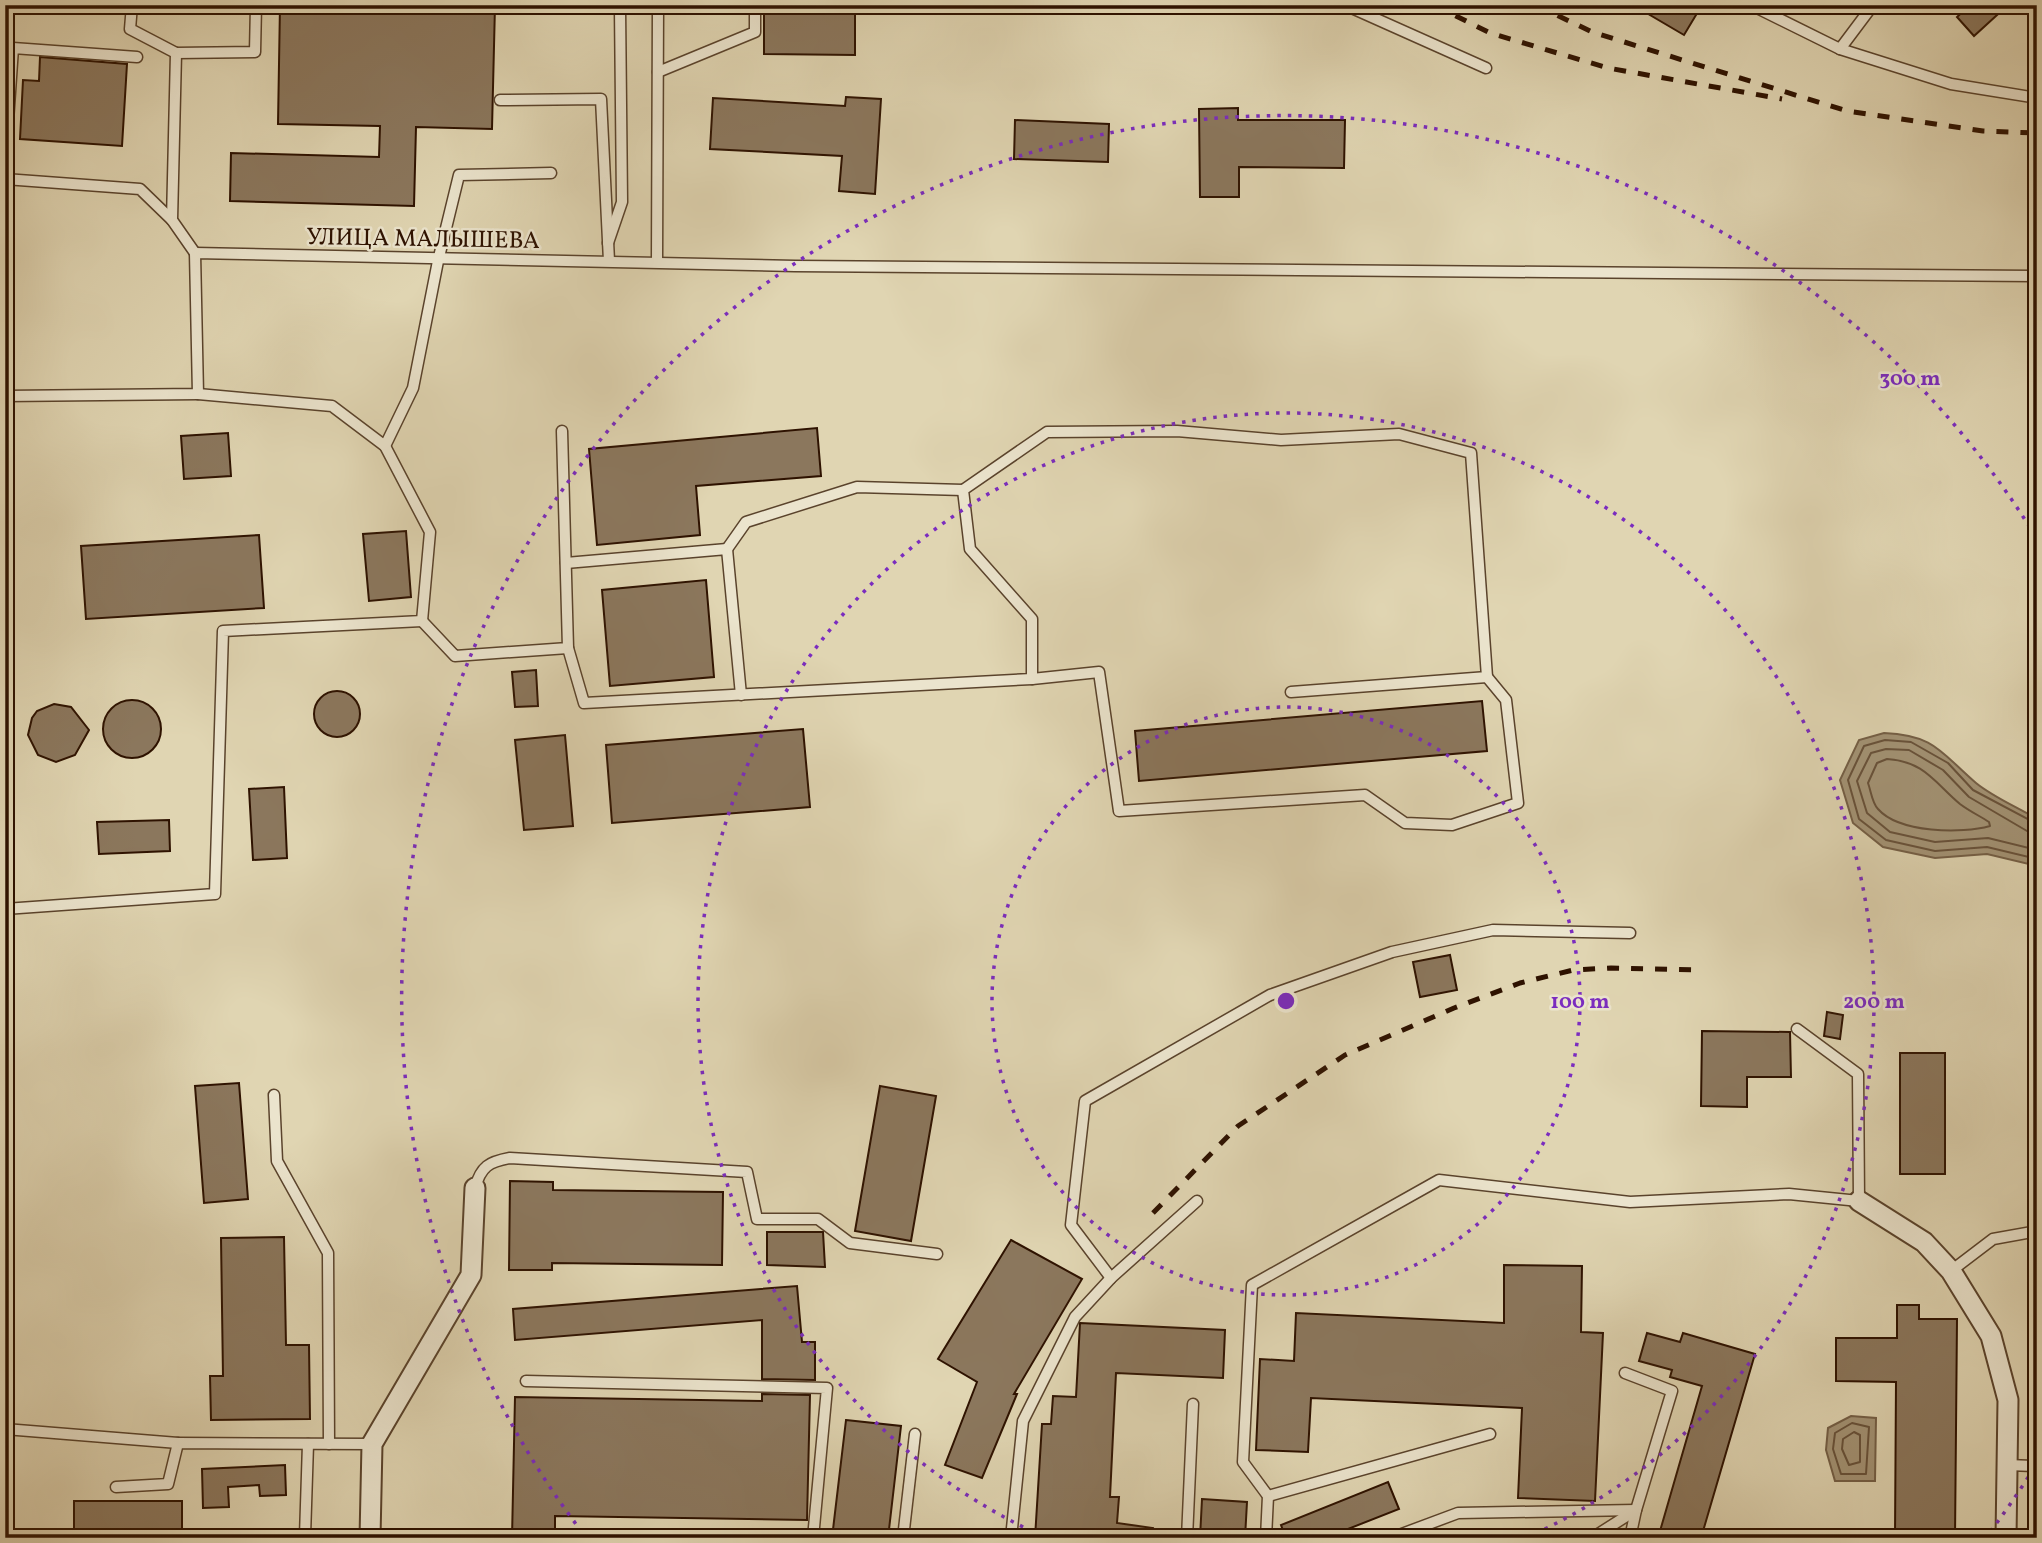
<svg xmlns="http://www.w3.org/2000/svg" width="2042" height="1543" font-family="Vollkorn,serif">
  <rect width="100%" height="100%" fill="#e0d5b2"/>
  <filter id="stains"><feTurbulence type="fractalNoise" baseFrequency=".00286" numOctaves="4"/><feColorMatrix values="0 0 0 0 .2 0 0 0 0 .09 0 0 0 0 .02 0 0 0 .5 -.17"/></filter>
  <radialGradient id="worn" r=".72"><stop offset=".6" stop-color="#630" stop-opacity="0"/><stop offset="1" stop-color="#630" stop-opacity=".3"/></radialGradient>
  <g fill="#a39375" stroke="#745f46" stroke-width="2">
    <path d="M 1884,733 C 1935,735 1941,753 1976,783 C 1993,797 2017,807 2037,819 L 2037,866 L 1987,854 L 1935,858 L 1883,847 L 1853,823 L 1840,780 L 1859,740 Z"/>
    <polygon points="1851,1416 1876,1418 1875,1481 1835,1481 1826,1450 1828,1428"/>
  </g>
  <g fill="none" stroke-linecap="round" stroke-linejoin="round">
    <g stroke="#68523a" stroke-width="2">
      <path d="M 1887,759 C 1924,761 1935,783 1960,804 C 1969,811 1980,816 1989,822 L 1990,826 C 1962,834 1899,833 1878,809 C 1872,803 1871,791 1868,783 L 1877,763 Z"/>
      <polyline points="2037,824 1973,790 1948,763 1911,742 1885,740 1864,746 1848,780 1859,819 1886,840 1935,851 1987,847 2037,859"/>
      <polyline points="2037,833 2027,831 1969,797 1943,770 1909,750 1886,749 1871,753 1857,781 1867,813 1890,832 1935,842 1988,838 2037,850"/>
      <polygon points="1852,1423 1869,1427 1866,1474 1841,1474 1833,1449 1835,1433"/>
      <polygon points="1854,1432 1860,1435 1860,1462 1849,1465 1842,1449 1843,1439"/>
    </g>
  </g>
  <g fill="#8b775d" stroke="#2e1200" stroke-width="2">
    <polygon points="280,5 495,5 492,129 416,127 414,206 230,201 231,153 379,157 380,126 278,124"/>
    <polygon points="1633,5 1702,5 1684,35"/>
    <polygon points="1970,5 2008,5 1974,36 1957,17"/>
    <polygon points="764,12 855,13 855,55 764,54"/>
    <polygon points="40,57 127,64 122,146 20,139 23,80 39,81"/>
    <polygon points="846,97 881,99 875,194 839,191 842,156 710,149 713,98 845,106"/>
    <polygon points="1238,108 1238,120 1345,120 1344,168 1239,167 1239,197 1200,197 1199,109"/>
    <polygon points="1015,120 1109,124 1108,162 1014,159"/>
    <polygon points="817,428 821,476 696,486 700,535 597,545 589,449"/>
    <polygon points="228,433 231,476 184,479 181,436"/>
    <polygon points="406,531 411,597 369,601 363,534"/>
    <polygon points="259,535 264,608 86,619 81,546"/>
    <polygon points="706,580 714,677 610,686 602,590"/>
    <polygon points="536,670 538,706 515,707 512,672"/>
    <circle cx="337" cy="714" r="23"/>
    <circle cx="132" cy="729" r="29"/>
    <polygon points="1482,701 1487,751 1139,781 1135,731"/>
    <polygon points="54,704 71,707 89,730 75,755 56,762 38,755 28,735 32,718 37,711"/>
    <polygon points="803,729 810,807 612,823 606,745"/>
    <polygon points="565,735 573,826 524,830 515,740"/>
    <polygon points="284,787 287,858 253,860 249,789"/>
    <polygon points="169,820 170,851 99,854 97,822"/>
    <polygon points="1450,955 1457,990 1420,997 1413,962"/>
    <polygon points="1827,1012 1843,1015 1840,1039 1824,1036"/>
    <polygon points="1702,1031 1790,1032 1791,1077 1747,1077 1747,1107 1701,1106"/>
    <rect x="1900" y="1053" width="45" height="121"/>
    <polygon points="239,1083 248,1199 204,1203 195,1086"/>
    <polygon points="880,1086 936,1096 911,1241 855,1231"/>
    <polygon points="510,1181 553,1182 553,1190 723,1192 722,1265 552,1263 552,1270 509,1270"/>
    <polygon points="767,1232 823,1232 825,1267 767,1265"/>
    <polygon points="284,1237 286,1345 309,1345 310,1419 211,1420 210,1376 223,1376 221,1238"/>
    <polygon points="1011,1240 1082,1279 1014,1394 1017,1394 982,1478 945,1465 977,1382 938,1359"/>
    <polygon points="1504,1265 1582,1266 1581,1332 1603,1333 1595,1501 1518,1498 1522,1408 1311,1398 1308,1452 1256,1450 1260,1359 1294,1361 1296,1313 1504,1323"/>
    <polygon points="797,1286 802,1342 815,1342 815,1380 762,1379 762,1320 515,1340 513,1309"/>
    <polygon points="1897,1305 1919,1305 1919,1319 1957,1319 1955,1538 1895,1538 1896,1382 1836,1381 1836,1338 1897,1338"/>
    <polygon points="1080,1323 1225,1330 1223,1378 1116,1373 1110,1497 1119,1497 1117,1523 1153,1528 1152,1538 1035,1538 1042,1424 1051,1424 1053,1396 1076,1397"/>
    <polygon points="1647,1333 1680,1342 1683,1333 1755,1354 1701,1538 1658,1538 1702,1386 1670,1377 1672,1370 1639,1361"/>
    <polygon points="762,1394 810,1395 807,1520 555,1516 555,1538 512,1538 515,1397 762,1401"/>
    <polygon points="846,1420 901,1426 888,1538 832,1538"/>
    <polygon points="285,1465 286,1495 260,1496 259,1485 228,1487 229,1507 203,1508 202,1469"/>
    <polygon points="1388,1482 1399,1509 1325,1538 1286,1538 1281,1525"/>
    <polygon points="1202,1499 1247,1502 1245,1538 1200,1538"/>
    <rect x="74" y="1501" width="108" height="37"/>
  </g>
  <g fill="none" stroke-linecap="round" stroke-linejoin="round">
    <g stroke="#5a432c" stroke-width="13">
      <g id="service">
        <polyline points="132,5 130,29 176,53 172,220 195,253"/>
        <polyline points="1345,5 1486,68"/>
        <polyline points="1751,5 1840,49 1951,84 2037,98"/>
        <polyline points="505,6 620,8 622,202 608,243"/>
        <polyline points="1840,49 1873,5"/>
        <polyline points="176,53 255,52 256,5"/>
        <polyline points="658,72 755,32 755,5"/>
        <polyline points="500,100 601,99 609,261"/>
        <polyline points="5,165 13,48 137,57"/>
        <polyline points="5,179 140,189 172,220"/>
        <polyline points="657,262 658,5"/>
        <polyline points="5,396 198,394 195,253 795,266 2037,276"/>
        <polyline points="385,446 413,388 438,261 459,175 551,173"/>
        <polyline points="727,549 746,522 857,487 963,490"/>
        <polyline points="566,563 727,549 741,695"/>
        <polyline points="422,621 455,656 568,648 562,431"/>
        <polyline points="568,648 584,703 1032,679 1032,619 970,549 963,490 1047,432 1177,431 1281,440 1399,434 1471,453 1487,677 1291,692"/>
        <polyline points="1032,679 1099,672 1119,811 1365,795 1405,823 1452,825 1518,803 1506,700 1487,677"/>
        <polyline points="5,909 215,894 223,631 422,621 430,532 385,446 332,406 198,394"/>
        <polyline points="274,1095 277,1161 328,1253 329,1444"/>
        <path d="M 475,1188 C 481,1166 489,1162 510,1158 L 747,1172 L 757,1219 L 818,1219 L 850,1243 L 937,1254"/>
        <polyline points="1951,1271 1993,1239 2037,1231"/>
        <polyline points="1111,1278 1071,1225 1085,1101 1270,995 1392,952 1493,930 1630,933"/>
        <polyline points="526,1381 827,1388 813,1538"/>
        <polyline points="5,1429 178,1443"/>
        <polyline points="2007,1465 2037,1466"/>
        <polyline points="116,1487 168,1484 178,1443 372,1444"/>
        <polyline points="1268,1496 1490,1434"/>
        <polyline points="305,1536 308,1444"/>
        <polyline points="903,1538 915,1434"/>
        <polyline points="1011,1538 1023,1421 1075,1317 1111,1278 1197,1201"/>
        <polyline points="1187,1538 1193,1404"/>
        <polyline points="1266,1538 1268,1496 1243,1462 1252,1285 1439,1180 1630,1202 1789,1194 1859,1201 1858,1074 1797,1029"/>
        <polyline points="1391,1538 1458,1513 1636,1510 1630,1538"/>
        <polyline points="1592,1538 1636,1510 1672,1391 1625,1373"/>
      </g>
    </g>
    <g stroke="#5a432c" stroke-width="23">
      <g id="minor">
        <polyline points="1859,1201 1924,1242 1951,1271 1991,1336 2008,1400 2006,1538"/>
        <polyline points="370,1538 372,1444 471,1275 475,1188"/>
      </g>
    </g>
    <use href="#service" stroke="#ebe4cd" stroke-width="10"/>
    <use href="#minor" stroke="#ebe4cd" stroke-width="19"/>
    <g stroke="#2e1200" stroke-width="5" stroke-dasharray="12 12" stroke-linecap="butt">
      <polyline points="1434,5 1490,33 1608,68 1782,99"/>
      <polyline points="1536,5 1592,32 1847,111 1983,131 2037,133"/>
      <polyline points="1153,1213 1238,1126 1345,1055 1454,1008 1520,983 1573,970 1611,968 1698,970"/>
    </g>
  </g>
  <g fill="none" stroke="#7b2cbf" stroke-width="3.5" stroke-dasharray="3.5 7">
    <circle cx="1286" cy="1001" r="294"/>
    <path d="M1042 1536A588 588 0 1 1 1530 1536"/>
    <path d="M2034 1468A882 882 0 0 1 1990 1532M582 1532A882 882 0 1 1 2034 534"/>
  </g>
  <g text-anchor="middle" stroke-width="5" stroke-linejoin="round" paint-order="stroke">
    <g font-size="24" fill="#2e1200" stroke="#ebe4cd">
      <text transform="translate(423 238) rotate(1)" y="8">УЛИЦА МАЛЫШЕВА</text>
    </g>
  </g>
  <circle cx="1286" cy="1001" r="10" fill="#7b2cbf" stroke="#ebe4cd" stroke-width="3.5"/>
  <g font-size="21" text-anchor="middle" font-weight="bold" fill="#7b2cbf" stroke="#ebe4cd" stroke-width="5" stroke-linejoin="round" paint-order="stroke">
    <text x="1910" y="385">300 m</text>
    <text x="1580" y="1008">100 m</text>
    <text x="1874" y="1008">200 m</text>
  </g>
  <rect width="2042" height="1543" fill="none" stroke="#e0d5b2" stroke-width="28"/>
  <rect x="7" y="7" width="2028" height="1529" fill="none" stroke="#2e1200" stroke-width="3.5"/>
  <rect x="14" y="14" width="2014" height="1515" fill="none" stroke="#2e1200" stroke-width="2"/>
  <rect width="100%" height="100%" filter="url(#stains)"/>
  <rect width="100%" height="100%" fill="url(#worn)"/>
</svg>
